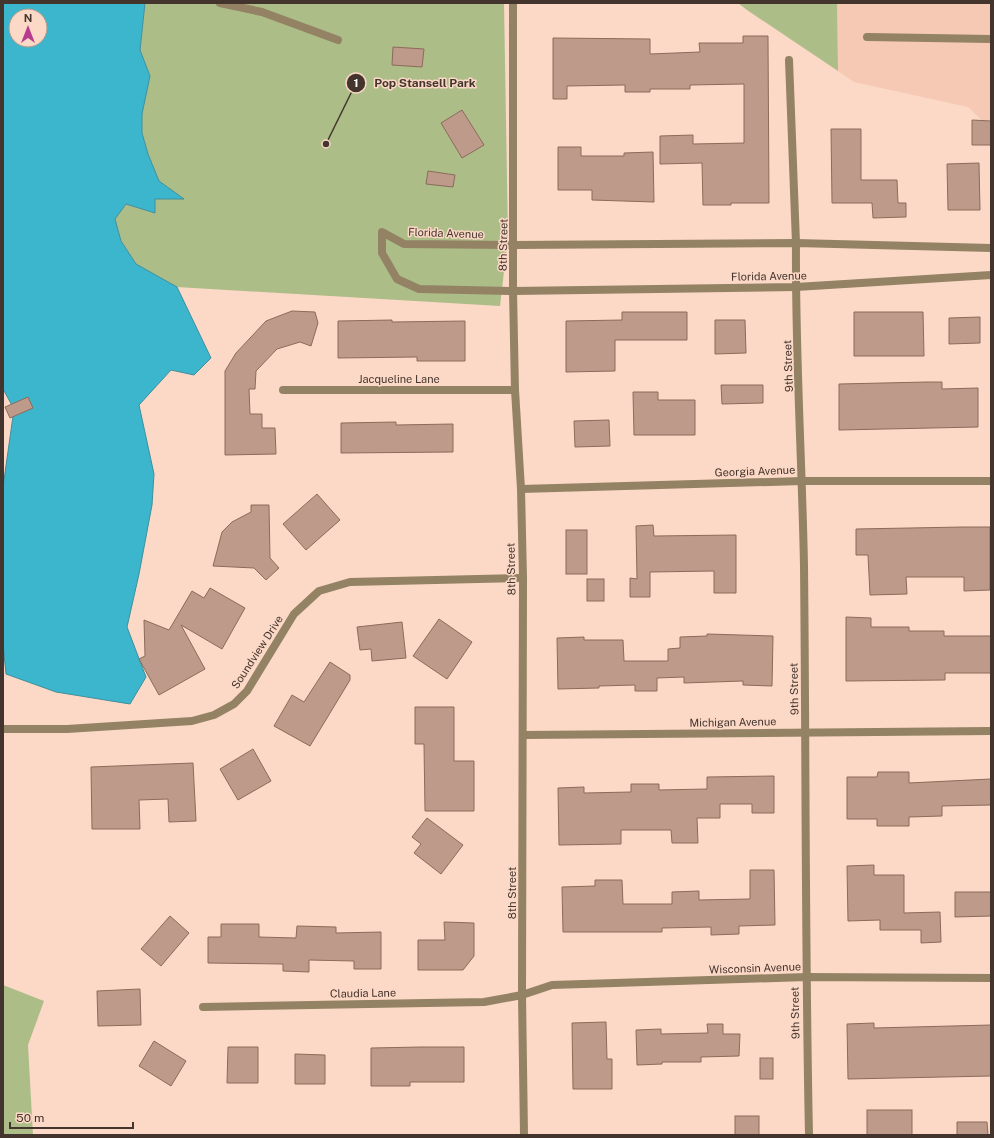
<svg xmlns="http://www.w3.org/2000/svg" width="994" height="1138" font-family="'Public Sans',sans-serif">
  <rect width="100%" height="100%" fill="#fcd8c6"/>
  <polygon fill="#f5c9b3" points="837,3 991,3 991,129 968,107 854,82 838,71"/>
  <g fill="#acbd88">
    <polygon points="145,3 504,3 508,237 500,306 177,287 136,264 121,241 115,219 126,204 155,213 155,199 184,199 159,181 148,154 142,133 142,114 150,76 140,50"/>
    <polygon points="738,3 837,3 838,71 747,10"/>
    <polygon points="3,985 44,1001 28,1045 33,1135 3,1135"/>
  </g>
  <path fill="#3cb6cc" stroke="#3e8f9c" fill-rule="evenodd" d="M 3,3 L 145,3 L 140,50 L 150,76 L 142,114 L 142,133 L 148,154 L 159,181 L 184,199 L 155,199 L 155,213 L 126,204 L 115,219 L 121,241 L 136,264 L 177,287 L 211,358 L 194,375 L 171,370 L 139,405 L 154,474 L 152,505 L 139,574 L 127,627 L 146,677 L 130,704 L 56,692 L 6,674 L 3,644 L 3,487 L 14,409 L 3,389 ZM 16,16 L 40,16 L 40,40 L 16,40 Z"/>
  <g fill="#bd9a89" stroke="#8c6b5b">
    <polygon points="743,36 768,36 769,203 731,203 731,205 703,205 702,163 660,164 660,136 693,135 693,144 744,143 744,84 690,85 690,89 650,89 650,92 625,92 625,85 567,86 567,99 553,99 553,38 650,39 650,54 700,52 699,43 743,43"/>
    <polygon points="393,47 424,49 422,67 392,65"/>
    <polygon points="462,110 484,145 462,158 441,123"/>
    <polygon points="972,120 991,121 991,145 972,145"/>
    <polygon points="831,129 861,129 861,180 897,180 898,203 906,203 906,217 873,218 872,203 832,203"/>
    <polygon points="558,147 581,147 581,156 624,156 624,153 653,152 654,202 592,200 592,190 558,190"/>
    <polygon points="979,163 980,210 948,210 947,164"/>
    <polygon points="428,171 455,175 453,187 426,184"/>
    <polygon points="292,311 315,312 318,323 311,346 300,342 277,349 256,371 255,389 249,389 250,414 262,414 262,428 275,428 276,454 225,455 225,371 236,353 266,321"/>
    <polygon points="622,312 687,312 687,340 615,340 615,371 566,372 566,321 622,320"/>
    <polygon points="854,312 923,312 924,356 854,356"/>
    <polygon points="980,317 980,343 949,344 949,318"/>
    <polygon points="392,320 392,322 465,321 465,361 417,361 417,357 338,358 338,321"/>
    <polygon points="715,320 745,320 746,353 715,354"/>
    <polygon points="927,382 942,382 942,389 978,388 978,427 839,430 839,384"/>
    <polygon points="721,385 763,385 763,403 722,404"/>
    <polygon points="633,392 658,392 658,400 695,400 695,435 634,435"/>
    <polygon points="28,397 33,408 10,418 5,407"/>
    <polygon points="609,420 610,446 575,447 574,421"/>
    <polygon points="396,422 396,425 453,424 453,452 341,453 341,423"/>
    <polygon points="317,494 340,520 306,550 283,524"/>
    <polygon points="251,505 269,505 270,558 279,568 266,580 254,568 213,566 222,532 232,522 251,512"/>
    <polygon points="653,525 654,536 736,535 736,593 714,593 714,571 650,572 650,597 630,597 630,578 637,579 636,526"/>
    <polygon points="963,527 990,527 990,590 964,591 964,577 906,577 907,594 870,595 868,555 856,555 856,529"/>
    <rect x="566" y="530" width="21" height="44"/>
    <rect x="587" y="579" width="17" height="22"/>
    <polygon points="210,588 245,608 222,649 181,625 205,669 159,695 139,659 145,656 144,620 169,630 192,591 204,598"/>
    <polygon points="846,617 871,618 871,627 909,627 909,631 944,631 944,636 991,636 991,673 945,673 945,680 846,681"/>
    <polygon points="439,619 472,642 447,679 413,656"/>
    <polygon points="402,622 406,658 372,661 371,649 360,650 357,627"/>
    <polygon points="707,634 773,636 772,686 743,685 743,681 684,683 684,677 657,678 657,691 635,691 635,685 599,686 599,688 558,689 557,638 584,637 584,640 623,640 624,661 668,661 668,649 680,648 680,637 707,636"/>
    <polygon points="330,662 350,675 350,680 310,746 274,726 292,695 304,702"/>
    <polygon points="415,707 454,707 454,761 474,761 474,811 425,811 424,744 415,744"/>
    <polygon points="253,749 271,781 238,800 220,769"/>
    <polygon points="193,763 196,821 169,822 168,799 139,800 140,829 92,829 91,767"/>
    <polygon points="878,772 909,772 909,783 991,779 991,805 942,806 942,816 909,817 909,826 877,826 877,819 847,819 847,777 877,777"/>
    <polygon points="774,776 774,813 752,813 752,804 720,804 720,818 697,818 698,843 672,843 671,830 621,830 621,844 559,845 558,788 584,787 584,793 631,792 631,784 659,784 659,790 707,789 707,777"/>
    <polygon points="427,818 463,845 441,874 414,853 421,844 412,837"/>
    <polygon points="874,865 874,875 904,875 904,913 940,912 941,942 921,943 921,930 880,930 880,920 848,921 847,866"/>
    <polygon points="750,870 774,870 775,925 739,926 739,934 711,935 711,927 662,928 662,932 563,932 562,887 595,886 595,880 622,880 623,904 672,904 672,892 699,891 699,900 750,899"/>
    <polygon points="955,892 991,892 991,916 955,917"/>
    <polygon points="170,916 189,933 161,966 141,949"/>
    <polygon points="444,922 474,923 474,956 463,970 418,970 418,940 445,940"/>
    <polygon points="221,924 259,924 259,937 296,938 297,926 336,927 336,933 381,932 381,969 354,969 354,961 309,960 309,972 283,971 283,964 208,963 208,937 221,937"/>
    <polygon points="140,989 141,1025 98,1026 97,991"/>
    <polygon points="606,1022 607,1059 612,1059 612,1089 573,1089 572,1023"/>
    <polygon points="874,1023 874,1028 991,1025 991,1076 848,1079 847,1024"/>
    <polygon points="707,1024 723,1024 723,1034 740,1034 739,1056 701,1057 701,1062 662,1062 662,1064 637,1065 636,1030 661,1029 661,1034 708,1033"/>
    <polygon points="154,1041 186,1061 171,1086 139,1066"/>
    <polygon points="228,1047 258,1047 258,1083 227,1083"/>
    <polygon points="421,1047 464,1047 464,1082 410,1082 410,1086 371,1086 371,1048"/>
    <polygon points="295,1054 325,1055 325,1084 295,1084"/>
    <rect x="760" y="1058" width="13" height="21"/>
    <rect x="867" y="1110" width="45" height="25"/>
    <rect x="735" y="1116" width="24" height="19"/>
    <polygon points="957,1122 987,1122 988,1135 957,1135"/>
  </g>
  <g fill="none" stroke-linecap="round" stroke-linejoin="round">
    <g stroke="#938263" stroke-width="8">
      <polyline points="220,3 262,12 338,40"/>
      <polyline points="867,37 991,39"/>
      <polyline points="789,60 796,243"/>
    </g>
    <g stroke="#938263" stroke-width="8">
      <path d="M 796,243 C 795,351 802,458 804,566 C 806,756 805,945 809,1135"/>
      <polyline points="513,291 419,289 397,279 382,253 382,232 404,244 514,245"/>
      <polyline points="283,390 515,390"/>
      <polyline points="521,489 802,481 991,481"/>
      <polyline points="3,729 67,729 192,721 214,715 234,704 247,691 294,614 319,591 350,582 523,578"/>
      <polyline points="524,735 991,731"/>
      <polyline points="203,1007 484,1002 522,995 552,985 806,977 991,978"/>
    </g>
    <g stroke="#938263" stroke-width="8">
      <polyline points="513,3 513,291 515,390 521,489 523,578 522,995 524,1135"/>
      <polyline points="514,245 796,243 991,248"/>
      <polyline points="513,291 796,287 991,275"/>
    </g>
  </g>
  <g text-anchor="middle" stroke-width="3" stroke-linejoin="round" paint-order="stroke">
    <g font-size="11" fill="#43352d" stroke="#fcd8c6">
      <text transform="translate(446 233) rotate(2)" y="4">Florida Avenue</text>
      <text transform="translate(503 245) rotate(-89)" y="4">8th Street</text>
      <text transform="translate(769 276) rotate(-1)" y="4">Florida Avenue</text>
      <text transform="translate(788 366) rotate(-92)" y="4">9th Street</text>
      <text x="399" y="383">Jacqueline Lane</text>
      <text transform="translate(755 471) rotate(-2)" y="4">Georgia Avenue</text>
      <text transform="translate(511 569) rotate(-91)" y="4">8th Street</text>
      <text transform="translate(257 652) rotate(-57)" y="4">Soundview Drive</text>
      <text transform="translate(794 689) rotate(-91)" y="4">9th Street</text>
      <text transform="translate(733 722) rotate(-1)" y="4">Michigan Avenue</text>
      <text transform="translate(512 893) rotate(-90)" y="4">8th Street</text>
      <text transform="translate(755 968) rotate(-2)" y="4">Wisconsin Avenue</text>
      <text transform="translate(363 993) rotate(-1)" y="4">Claudia Lane</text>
      <text transform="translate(795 1013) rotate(-91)" y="4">9th Street</text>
    </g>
  </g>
  <path fill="none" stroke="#43352d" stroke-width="1.5" d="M326 144L356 83"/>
  <g fill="#43352d" stroke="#fcd8c6" stroke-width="1.5">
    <circle cx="326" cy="144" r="4"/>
    <circle cx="356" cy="83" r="10"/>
  </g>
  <g font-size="12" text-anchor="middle" font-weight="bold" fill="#fff">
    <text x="356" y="87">1</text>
  </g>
  <g font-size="12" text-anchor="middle" font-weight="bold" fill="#43352d" stroke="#fcd8c6" stroke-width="3" stroke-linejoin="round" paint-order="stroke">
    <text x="425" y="87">Pop Stansell Park</text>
  </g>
  <rect width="994" height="1138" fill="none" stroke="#43352d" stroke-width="8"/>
  <g transform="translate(28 28)"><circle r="19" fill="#fcd8c6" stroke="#b29789"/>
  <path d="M0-3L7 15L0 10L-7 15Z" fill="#b73c8e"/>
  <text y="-6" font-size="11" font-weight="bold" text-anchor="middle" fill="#43352d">N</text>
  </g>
  <path d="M10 1122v6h123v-6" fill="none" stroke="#43352d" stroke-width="2"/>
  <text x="16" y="1122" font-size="12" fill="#43352d" stroke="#fcd8c6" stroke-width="3" paint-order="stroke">50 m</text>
</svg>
